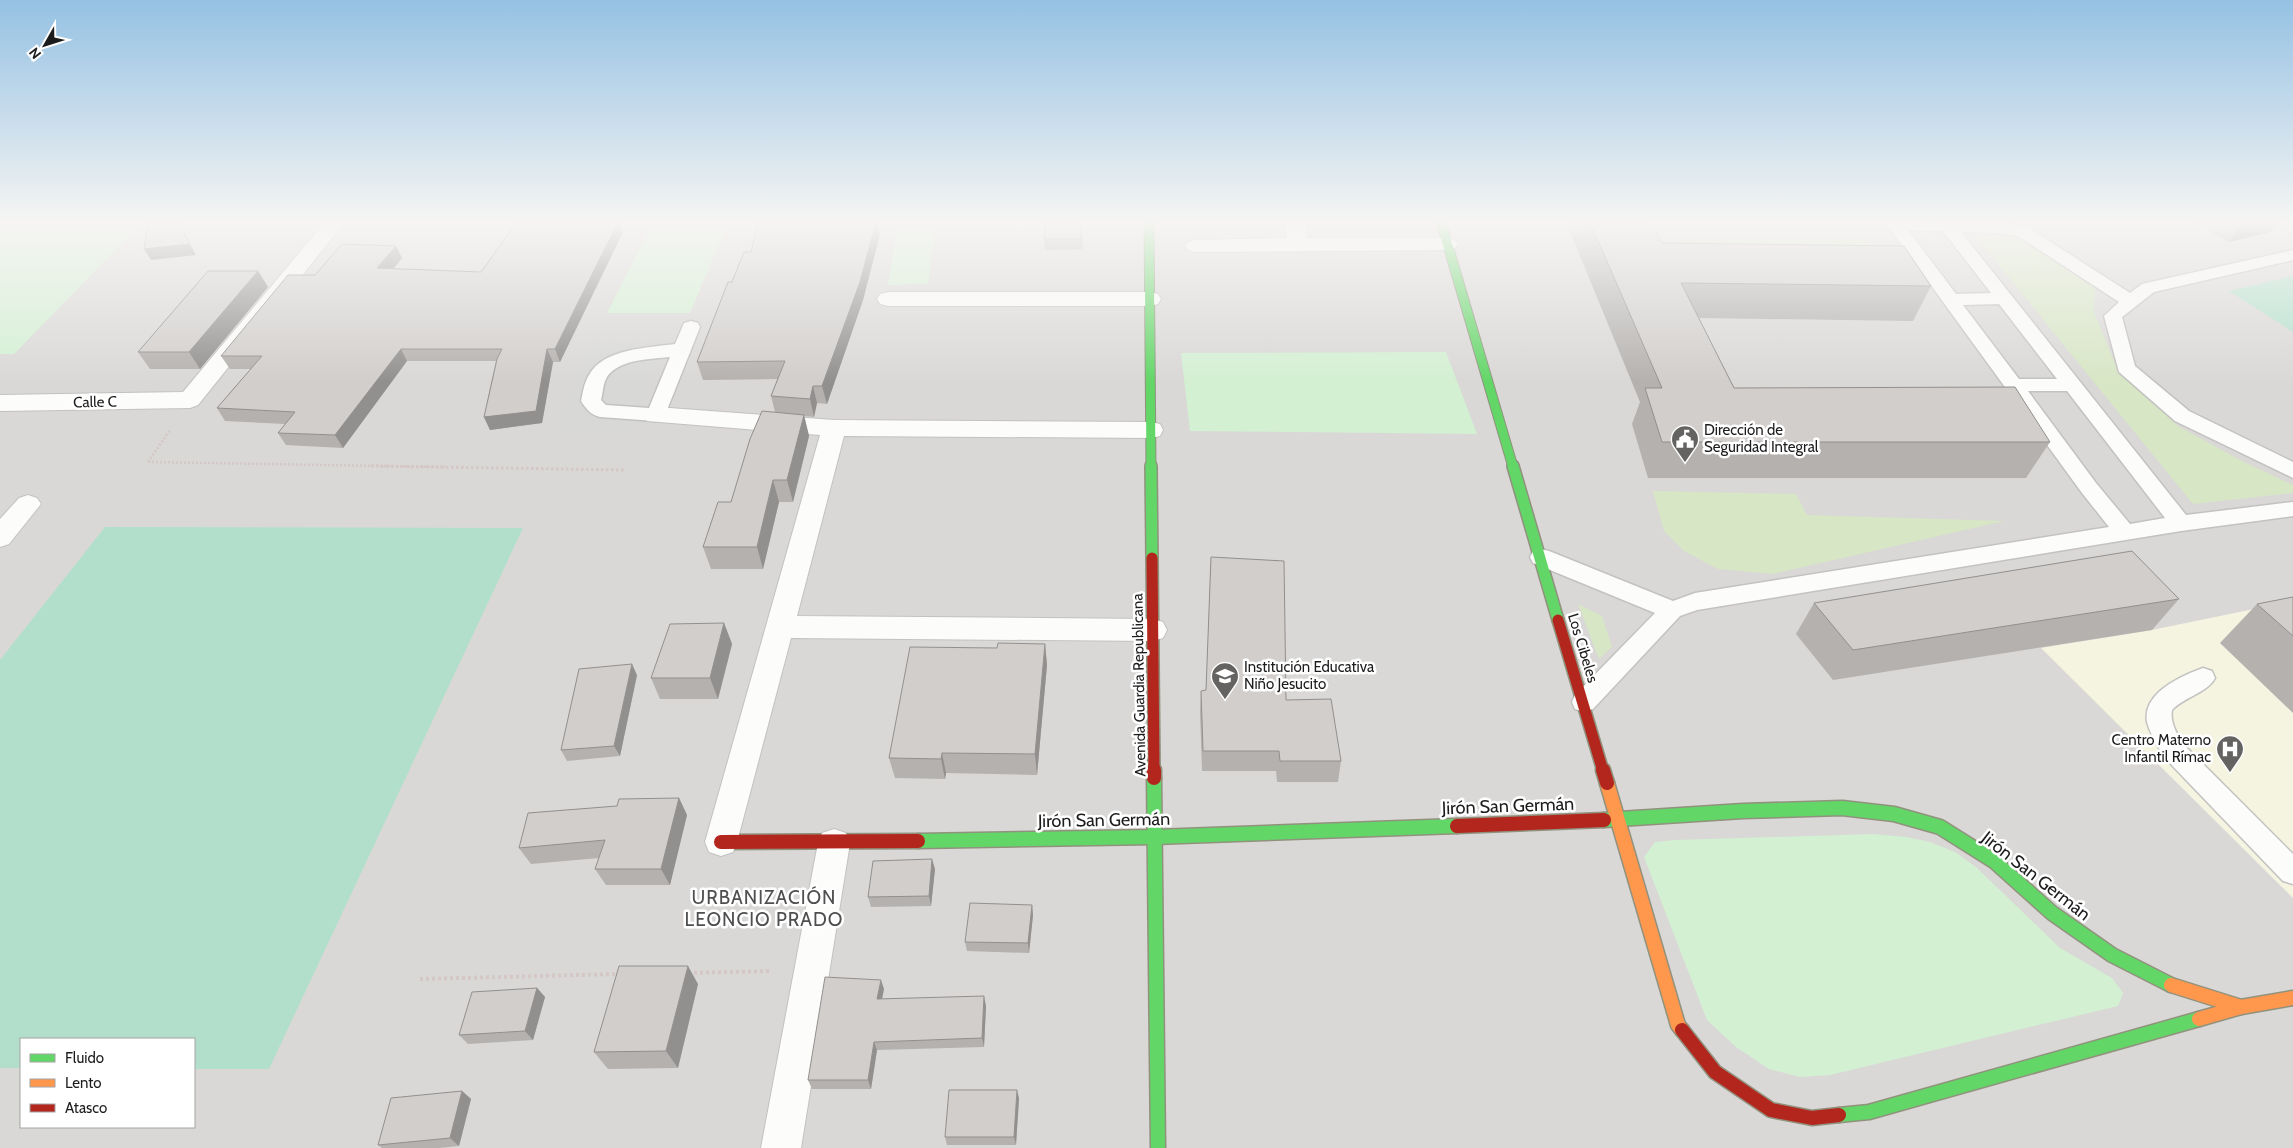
<svg xmlns="http://www.w3.org/2000/svg" width="2293" height="1148" font-family="Cabin,sans-serif">
  <rect width="100%" height="100%" fill="#eae8e5"/>
  <path fill="#d9d8d6" fill-rule="evenodd" d="M 0,222 L 2293,222 L 2293,1148 L 0,1148 ZM 21,1039 L 194,1039 L 194,1127 L 21,1127 Z"/>
  <polygon fill="#f4f4e0" points="2293,601 2293,898 2041,648 2152,630"/>
  <polygon fill="#d8d8d6" points="661,340 635,429 556,433 588,343"/>
  <g fill="#d7e6c5">
    <polygon points="1976,237 2033,239 2095,284 2094,312 2118,371 2178,426 2242,461 2293,485 2293,493 2193,504"/>
    <polygon points="1682,239 1866,239 1885,266 1696,266"/>
    <polygon points="1653,491 1796,494 1807,515 2004,521 1773,574 1718,569 1684,551 1664,531"/>
    <polygon points="1578,604 1602,616 1612,647 1599,659"/>
  </g>
  <g fill="#d3f0d3">
    <polygon points="0,229 136,229 14,354 0,354"/>
    <polygon points="649,230 725,230 690,313 607,313"/>
    <polygon points="935,230 928,284 888,285 897,231"/>
    <polygon points="1446,352 1477,434 1190,431 1181,353"/>
    <polygon points="1873,834 1906,837 1930,842 1955,852 1976,867 2060,948 2112,978 2123,993 2118,1006 1830,1075 1800,1077 1769,1069 1736,1047 1707,1020 1644,857 1655,842 1675,840"/>
  </g>
  <g fill="#b2dfcc">
    <polygon points="2293,276 2293,332 2229,291"/>
    <polygon points="105,527 523,528 269,1069 194,1069 194,1039 21,1039 21,1068 0,1068 0,660"/>
  </g>
  <g fill="none" stroke-linecap="round" stroke-linejoin="round">
    <g stroke="#c3c2c1" stroke-width="3">
      <g id="lane">
        <path d="M 1885,222 L 2000,223 L 2029,228 L 2130,293 L 2142,284 L 2293,250 L 2293,260 L 2154,292 L 2122,317 L 2135,366 L 2189,411 L 2293,462 L 2293,478 L 2175,421 L 2119,372 L 2104,316 L 2119,302 L 2018,236 L 2000,233 L 1961,232 L 2186,515 L 2293,502 L 2293,516 L 2181,531 L 1697,610 L 1680,616 L 1593,709 L 1584,712 L 1575,709 L 1572,702 L 1575,695 L 1655,613 L 1533,563 L 1530,557 L 1533,551 L 1541,549 L 1549,551 L 1673,601 L 1695,593 L 2109,527 L 2082,493 ZM 1908,230 L 1943,231 L 1991,293 L 1956,294 ZM 1999,304 L 2057,379 L 2019,379 L 1963,305 ZM 2028,391 L 2067,391 L 2165,518 L 2130,524 L 2096,483 Z"/>
        <path d="M 691,321 L 698,323 L 700,327 L 663,420 L 656,421 L 600,417 C 591,415 586,409 581,401 C 583,392 584,383 589,375 C 604,348 648,348 675,344 L 684,323 ZM 670,357 L 649,408 L 606,405 L 601,400 C 603,393 603,383 607,377 C 619,359 651,359 670,357 Z"/>
        <path d="M 2203,668 L 2212,671 L 2215,678 C 2207,693 2184,697 2172,710 C 2170,722 2176,732 2182,743 L 2293,854 L 2293,884 L 2283,881 L 2164,757 C 2158,746 2150,734 2147,722 C 2142,693 2181,676 2203,668 Z"/>
      </g>
    </g>
    <g stroke="#c3c2c1" stroke-width="2">
      <g id="street">
        <polygon points="325,222 345,222 198,405 190,408 0,411 0,395 183,392"/>
        <polygon points="1285,222 1305,222 1307,238 1448,238 1455,240 1458,244 1455,248 1448,250 1195,252 1188,250 1185,246 1188,242 1195,240 1286,238"/>
        <polygon points="888,292 1150,292 1158,294 1161,299 1158,304 1150,306 888,306 880,304 877,299 880,294"/>
        <polygon points="656,407 834,420 1151,422 1160,424 1163,430 1160,436 1151,438 844,436 797,616 1153,619 1163,622 1167,630 1163,638 1153,641 791,638 737,842 733,852 721,856 709,852 705,842 820,435 647,421 644,415 647,409"/>
        <polygon points="28,495 37,498 41,504 9,544 0,547 0,519 19,498"/>
        <polygon points="834,829 846,833 850,843 801,1148 761,1148 818,843 822,833"/>
      </g>
    </g>
    <g stroke="#91927e" stroke-width="11">
      <g id="fast-far2">
        <polyline points="1149,222 1151,467"/>
        <polyline points="1441,222 1513,467"/>
      </g>
    </g>
    <g stroke="#91927e" stroke-width="14">
      <g id="fast-far1">
        <polyline points="1151,466 1152,558"/>
        <polyline points="1513,466 1558,620"/>
      </g>
    </g>
    <g stroke="#91927e" stroke-width="17">
      <g id="fast">
        <polyline points="1154,778 1158,1148"/>
        <polyline points="1604,820 1743,811 1842,808 1894,814 1940,827 1994,861 2052,913 2112,955 2171,985"/>
        <polyline points="918,841 1155,837 1457,826"/>
        <polyline points="1839,1115 1869,1112 2199,1019"/>
      </g>
    </g>
    <g stroke="#91927e" stroke-width="17">
      <g id="slow">
        <polyline points="1607,783 1678,1025 1682,1030"/>
        <polyline points="2171,985 2241,1007"/>
        <polyline points="2199,1019 2241,1007 2293,998"/>
      </g>
    </g>
    <g stroke="#91927e" stroke-width="14">
      <g id="jam-far1">
        <polyline points="1152,558 1154,771"/>
        <polyline points="1558,620 1603,771"/>
      </g>
    </g>
    <g stroke="#91927e" stroke-width="17">
      <g id="jam">
        <polyline points="1154,770 1154,778"/>
        <polyline points="1603,770 1607,783"/>
        <polyline points="1457,826 1604,820"/>
        <polyline points="721,842 918,841"/>
        <polyline points="1682,1030 1715,1072 1771,1110 1812,1118 1839,1115"/>
      </g>
    </g>
    <g stroke="#d4c7c5" stroke-width="2.5" stroke-dasharray="2 2" stroke-linecap="butt">
      <polyline points="148,462 445,467"/>
      <polyline points="148,462 170,430"/>
    </g>
    <polyline stroke="#d4c7c5" stroke-width="3" stroke-dasharray="2.5 2.5" stroke-linecap="butt" points="371,466 626,470"/>
    <g stroke="#d4c7c5" stroke-width="4" stroke-dasharray="3 3" stroke-linecap="butt">
      <polyline points="688,973 772,971"/>
      <polyline points="420,979 619,974"/>
    </g>
    <use href="#lane" fill="#fcfcfb" fill-rule="evenodd"/>
    <use href="#street" fill="#fcfcfb" fill-rule="evenodd"/>
    <use href="#fast-far2" stroke="#63d668" stroke-width="9"/>
    <use href="#fast-far1" stroke="#63d668" stroke-width="11"/>
    <use href="#fast" stroke="#63d668" stroke-width="14"/>
    <use href="#slow" stroke="#ff974d" stroke-width="14"/>
    <use href="#jam-far1" stroke="#b3261e" stroke-width="11"/>
    <use href="#jam" stroke="#b3261e" stroke-width="14"/>
  </g>
  <g fill="#b4b1af">
    <polygon points="44,222 64,222 63,223"/>
    <polygon points="517,222 620,222 623,232 560,362 553,362 542,423 490,430 484,417 496,361 407,361 343,448 286,445 278,433 286,424 225,421 217,408 251,369 230,369 221,356 315,275 396,246 402,258 393,269 481,272"/>
    <polygon points="1566,222 1651,222 1662,243 1931,286 1913,321 1699,318 1734,388 2050,442 2026,478 1648,478 1632,424 1640,402"/>
    <polygon points="2194,222 2278,222 2270,232 2229,242"/>
    <polygon points="880,234 863,300 827,404 817,403 814,417 804,416 809,436 793,502 779,502 763,569 711,569 703,547 731,502 775,412 771,396 778,379 703,380 697,362 732,282 751,252"/>
    <polygon points="1044,239 1082,239 1083,249 1045,250"/>
    <polygon points="258,271 268,287 200,369 150,369 138,352"/>
    <polygon points="1211,557 1286,700 1341,761 1338,782 1277,782 1276,771 1202,771 1200,711 1201,691 1206,690"/>
    <polygon points="2293,597 2293,713 2220,643 2257,604"/>
    <polygon points="2179,599 2152,630 1833,680 1796,634 1814,603"/>
    <polygon points="724,623 732,644 718,699 660,699 651,678"/>
    <polygon points="1045,644 1047,665 1037,775 946,773 945,779 895,778 889,758 997,648"/>
    <polygon points="637,675 620,756 567,761 561,750"/>
    <polygon points="679,798 687,815 670,885 606,885 595,869 599,858 531,864 519,848 617,806"/>
    <polygon points="935,869 931,906 871,907 868,897"/>
    <polygon points="1032,905 1033,915 1029,953 967,951 965,942"/>
    <polygon points="698,984 678,1068 608,1069 594,1052"/>
    <polygon points="537,988 545,997 533,1040 468,1044 459,1035"/>
    <polygon points="884,989 882,999 986,1006 984,1047 877,1050 871,1089 812,1089 808,1080"/>
    <polygon points="462,1091 471,1099 459,1146 439,1148 382,1148 378,1145"/>
    <polygon points="1019,1098 1016,1145 947,1145 945,1137"/>
  </g>
  <g fill="#92908f">
    <polygon points="177,222 178,222 196,255 151,260 144,249"/>
    <polygon points="618,222 620,222 623,232 560,362 555,349"/>
    <polygon points="876,222 878,222 880,234 863,300 827,404 822,386"/>
    <polygon points="2243,222 2278,222 2270,232 2229,242"/>
    <polygon points="396,246 402,258 384,280 377,268"/>
    <polygon points="258,271 268,287 200,369 189,352"/>
    <polygon points="401,349 407,361 343,448 335,435"/>
    <polygon points="547,349 553,362 542,423 490,430 484,417"/>
    <polygon points="813,386 817,403 814,417 810,399"/>
    <polygon points="804,415 809,436 793,502 787,480"/>
    <polygon points="773,480 779,502 763,569 757,547"/>
    <polygon points="724,623 732,644 718,699 710,678"/>
    <polygon points="1045,644 1047,665 1037,775 1035,754"/>
    <polygon points="632,664 637,675 620,756 614,746"/>
    <polygon points="942,753 946,773 945,779 941,759"/>
    <polygon points="679,798 687,815 670,885 661,869"/>
    <polygon points="932,859 935,869 931,906 929,896"/>
    <polygon points="1032,905 1033,915 1029,953 1028,943"/>
    <polygon points="688,966 698,984 678,1068 666,1051"/>
    <polygon points="881,980 884,989 880,1008 877,999"/>
    <polygon points="537,988 545,997 533,1040 525,1031"/>
    <polygon points="984,996 986,1006 984,1047 982,1038"/>
    <polygon points="874,1042 877,1050 871,1089 868,1080"/>
    <polygon points="1017,1090 1019,1098 1016,1145 1014,1137"/>
    <polygon points="462,1091 471,1099 459,1146 450,1138"/>
  </g>
  <g fill="#d1cecc" stroke="#92908f">
    <polygon points="148,222 177,222 190,244 144,249"/>
    <polygon points="517,222 618,222 555,349 547,349 536,411 484,417 497,359 502,349 401,349 335,435 278,433 295,412 217,408 262,356 221,356 288,275 315,275 342,244 396,246 377,268 481,272"/>
    <polygon points="758,222 876,222 860,282 822,386 813,386 810,399 771,396 785,361 697,362 728,282 732,282 744,252 751,252"/>
    <polygon points="1045,222 1079,222 1082,239 1044,239"/>
    <polygon points="1590,222 1651,222 1662,243 1904,246 1931,286 1681,283 1734,388 2015,387 2050,442 1662,442 1645,388 1662,388"/>
    <polygon points="208,271 258,271 189,352 138,352"/>
    <polygon points="762,411 804,415 787,480 773,480 757,547 703,547 718,502 731,502 750,439"/>
    <polygon points="2132,551 2179,599 1853,650 1814,603"/>
    <polygon points="1211,557 1284,561 1286,700 1331,699 1341,761 1280,761 1279,751 1203,751 1201,691 1206,690"/>
    <polygon points="2293,597 2293,636 2257,604"/>
    <polygon points="724,623 710,678 651,678 670,624"/>
    <polygon points="998,643 1045,644 1035,754 942,753 941,759 889,758 910,647 997,648"/>
    <polygon points="632,664 614,746 561,750 579,669"/>
    <polygon points="679,798 661,869 595,869 605,840 519,848 528,813 617,806 619,799"/>
    <polygon points="932,859 929,896 868,897 873,861"/>
    <polygon points="970,903 1032,905 1028,943 965,942"/>
    <polygon points="619,966 688,966 666,1051 594,1052"/>
    <polygon points="825,977 881,980 877,999 984,996 982,1038 874,1042 868,1080 808,1080"/>
    <polygon points="537,988 525,1031 459,1035 472,992"/>
    <polygon points="949,1090 1017,1090 1014,1137 945,1137"/>
    <polygon points="462,1091 450,1138 378,1145 391,1098"/>
  </g>
  <linearGradient id="sky" x2="0" y2="1"><stop stop-color="#95c1e3"/><stop offset="0.58" stop-color="#f6f5f3"/><stop offset="1" stop-color="#f6f5f3" stop-opacity="0"/></linearGradient>
  <rect width="2293" height="382" fill="url(#sky)"/>
  <defs>
    <g id="civic-pin" transform="scale(1.4375)"><path d="M0 17L-7.5 6A9.5 9.5 0 1 1 7.5 6Z" fill="#646362" stroke="#fff"/><path d="M-.6-6.5H3V-4.5H.6V-3L4-1V1h2V6H-6V1h2V-1L-.6-3ZM-1.2 2.5V6h2.4V2.5Z" fill="#fff"/></g>
    <g id="school-pin" transform="scale(1.4375)"><path d="M0 17L-7.5 6A9.5 9.5 0 1 1 7.5 6Z" fill="#646362" stroke="#fff"/><path d="M0-5L7-2L0 1L-7-2ZM-4 1L0 2.5L4 1V4Q0 6-4 4Z" fill="#fff"/></g>
    <g id="hospital-pin" transform="scale(1.4375)"><path d="M0 17L-7.5 6A9.5 9.5 0 1 1 7.5 6Z" fill="#646362" stroke="#fff"/><path d="M-5-5h3v3.5h4V-5h3V5h-3V1.5h-4V5h-3Z" fill="#fff"/></g>
  </defs>
  <g fill-rule="evenodd">
    <use href="#civic-pin" x="1685" y="439"/>
    <use href="#school-pin" x="1225" y="676"/>
    <use href="#hospital-pin" x="2230" y="749"/>
  </g>
  <g text-anchor="middle" stroke-width="5" stroke-linejoin="round" paint-order="stroke">
    <g font-size="15" fill="#1c1c1c" stroke="#fff">
      <text transform="translate(95 402) rotate(-1)" y="5">Calle C</text>
      <text transform="translate(1583 648) rotate(73)" y="5">Los Cibeles</text>
      <text transform="translate(1139 685) rotate(-91)" y="5">Avenida Guardia Republicana</text>
    </g>
    <g font-size="15" fill="#1c1c1c" stroke="#fff" text-anchor="start">
      <text x="1704" y="435">Dirección de<tspan x="1704" dy="17">Seguridad Integral</tspan></text>
      <text x="1244" y="672">Institución Educativa<tspan x="1244" dy="17">Niño Jesucito</tspan></text>
      <text x="2211" y="745" text-anchor="end">Centro Materno<tspan x="2211" dy="17">Infantil Rímac</tspan></text>
    </g>
    <g font-size="18" fill="#1c1c1c" stroke="#fff">
      <text transform="translate(1508 806) rotate(-2)" y="6">Jirón San Germán</text>
      <text transform="translate(1104 820) rotate(-1)" y="6">Jirón San Germán</text>
      <text transform="translate(2036 876) rotate(38)" y="6">Jirón San Germán</text>
    </g>
    <g font-size="19" letter-spacing="1" fill="#4f4f4f" stroke="#fff">
      <text x="764" y="904">URBANIZACIÓN<tspan x="764" dy="22">LEONCIO PRADO</tspan></text>
    </g>
  </g>
  <rect x="20" y="1038" width="175" height="90" fill="#ffffff" stroke="#a4a4a4"/>
  <rect x="30" y="1054" width="25" height="8" fill="#63d668" stroke="#a4a4a4"/>
  <text x="65" y="1063" font-size="15" fill="#1c1c1c">Fluido</text>
  <rect x="30" y="1079" width="25" height="8" fill="#ff974d" stroke="#a4a4a4"/>
  <text x="65" y="1088" font-size="15" fill="#1c1c1c">Lento</text>
  <rect x="30" y="1104" width="25" height="8" fill="#b3261e" stroke="#a4a4a4"/>
  <text x="65" y="1113" font-size="15" fill="#1c1c1c">Atasco</text>
  <g transform="translate(45 45) rotate(231)" stroke="#ffffff" stroke-width="4" paint-order="stroke">
  <path d="M0-4L9 19L0 12L-9 19Z" fill="#1c1c1c"/>
  <text y="-8" font-size="14" font-weight="bold" text-anchor="middle" fill="#1c1c1c">N</text>
  </g>
</svg>
